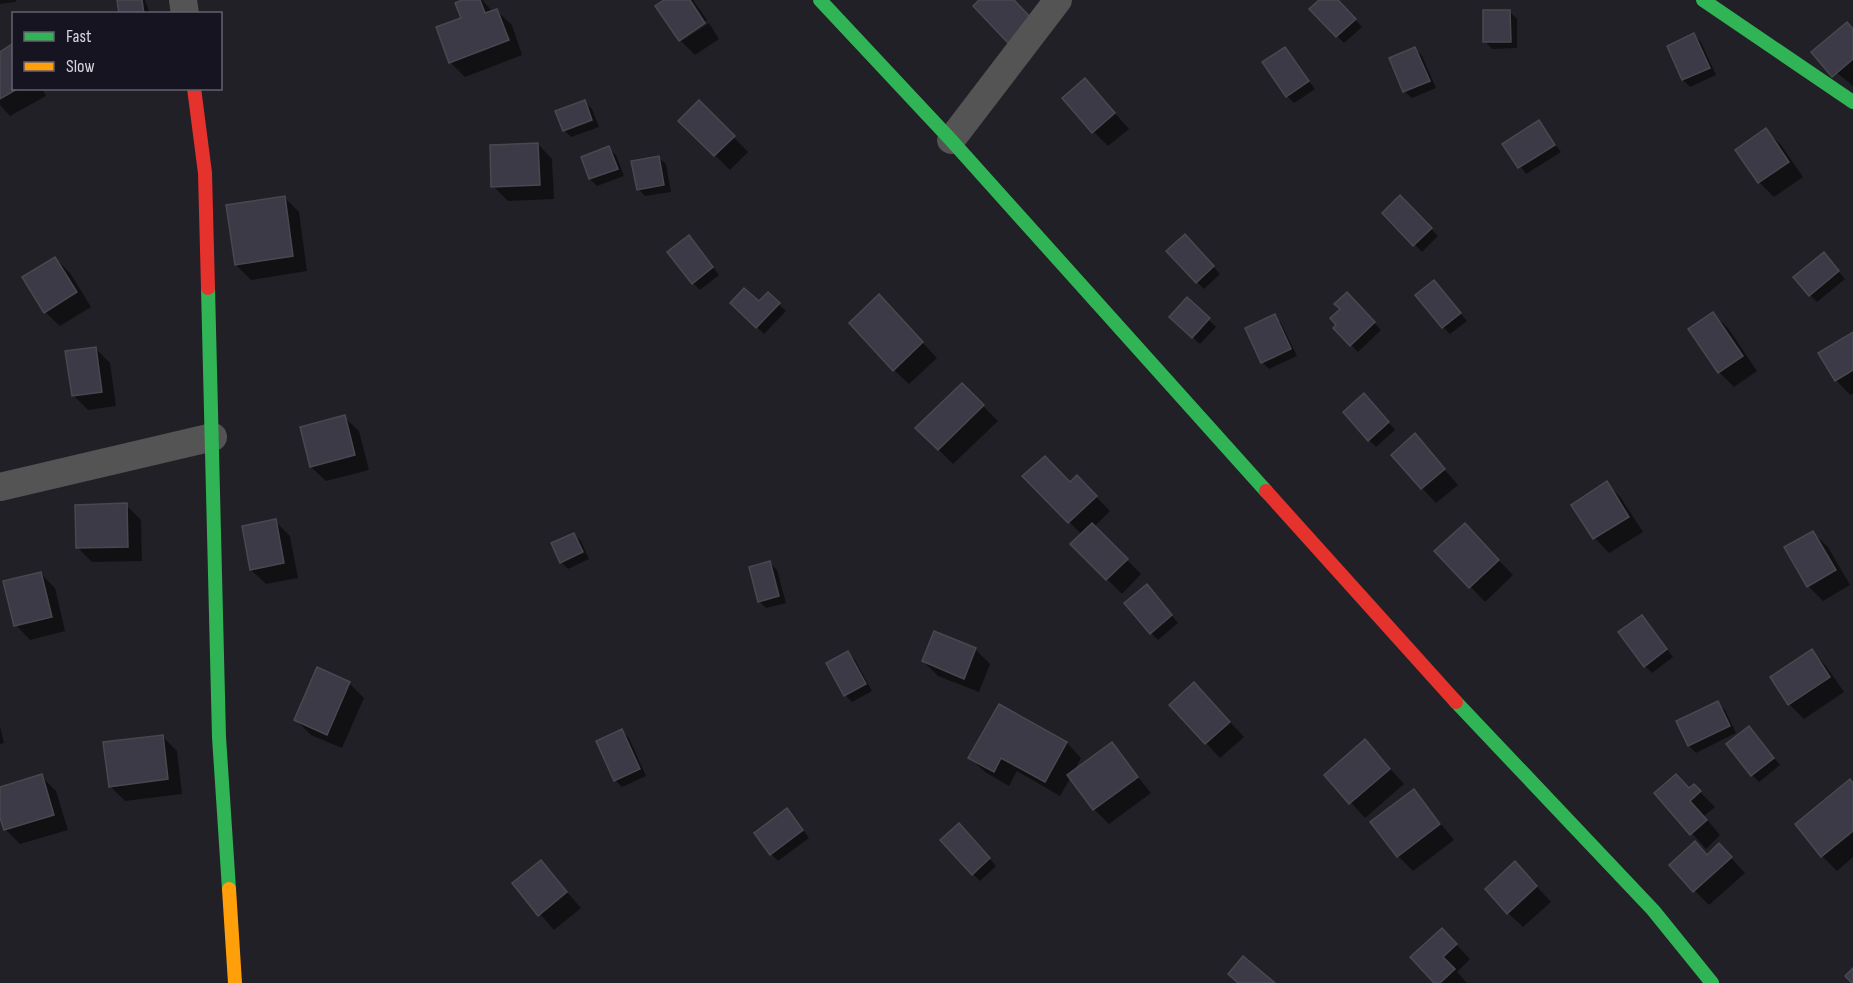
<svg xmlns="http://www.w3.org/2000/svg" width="1853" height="983" font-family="'Sofia Sans Condensed',sans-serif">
  <rect width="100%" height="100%" fill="#212027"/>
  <g fill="#0007">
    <polygon points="0,0 16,0 16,2 0,4"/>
    <polygon points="119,0 145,0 150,14 121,14"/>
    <polygon points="466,0 482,0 493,12 497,11 512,25 522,55 465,77 450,62"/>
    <polygon points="666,0 693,0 707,20 681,38 681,41 657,6"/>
    <polygon points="1321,0 1337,0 1362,27 1344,43 1311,9"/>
    <polygon points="1510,12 1517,19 1517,48 1492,49 1485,41"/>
    <polygon points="709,23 719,39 695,55 681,41"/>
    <polygon points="1853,30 1853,86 1813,53"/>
    <polygon points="1694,35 1701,42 1716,75 1690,87 1683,80 1669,47"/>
    <polygon points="12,46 14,88 42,88 46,96 10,116 0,105 0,53"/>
    <polygon points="1414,48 1422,56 1436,88 1412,98 1404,91"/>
    <polygon points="1285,49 1315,89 1294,103 1287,96"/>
    <polygon points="1085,80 1129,129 1108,146 1094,132"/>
    <polygon points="585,102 592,109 599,127 571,137 564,130"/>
    <polygon points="699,102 748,152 730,170 680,121"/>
    <polygon points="1538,122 1561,152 1526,174 1504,144"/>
    <polygon points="1766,130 1781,145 1803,177 1774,197 1759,182 1737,150"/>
    <polygon points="538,144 552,159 554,199 508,201 493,186"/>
    <polygon points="608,148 616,155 624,176 597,186 590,179 583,158"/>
    <polygon points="658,157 666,164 671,192 645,196 638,189"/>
    <polygon points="284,197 299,212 307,271 251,280 236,265"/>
    <polygon points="1400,197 1438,236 1422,252 1384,213"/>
    <polygon points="1192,243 1220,274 1204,289 1197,282"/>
    <polygon points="695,244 719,275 700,290 693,283"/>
    <polygon points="1824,254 1845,279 1817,302 1810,295"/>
    <polygon points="55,258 70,273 91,307 60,326 45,312"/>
    <polygon points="1434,282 1467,321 1450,334 1443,327"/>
    <polygon points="768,294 786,311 764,334 732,303 759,303"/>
    <polygon points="1187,299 1216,327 1200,344 1178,324"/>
    <polygon points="1354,301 1381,330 1358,352 1335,328"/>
    <polygon points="893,311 937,358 909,384 894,370"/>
    <polygon points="1713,314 1728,328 1757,371 1734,387 1719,372 1690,329"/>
    <polygon points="1274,316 1281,323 1297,356 1269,369 1262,362"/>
    <polygon points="1853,334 1853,394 1850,395 1836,380"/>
    <polygon points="95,348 110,363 116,406 88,410 73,395"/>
    <polygon points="962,385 998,421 953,464 917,428"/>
    <polygon points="1371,402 1395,430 1376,447 1369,440"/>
    <polygon points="344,417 359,431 369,470 326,481 311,467 301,428"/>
    <polygon points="1415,436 1458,485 1436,503 1422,488"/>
    <polygon points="1025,476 1070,484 1077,477 1110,511 1094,527 1141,574 1122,594 1072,544 1082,535"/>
    <polygon points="1606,483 1621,498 1643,532 1609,553 1595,538 1573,505"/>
    <polygon points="126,505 141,520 142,561 92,562 77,547"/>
    <polygon points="275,521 290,536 298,578 266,584 251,570"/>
    <polygon points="1813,533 1828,547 1850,585 1823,601 1808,586"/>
    <polygon points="574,534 581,541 589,559 568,569 561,562"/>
    <polygon points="1479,540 1513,575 1485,602 1437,551"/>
    <polygon points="770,563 777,570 786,603 766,608 759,601"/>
    <polygon points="40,573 55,588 65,631 30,640 16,625"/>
    <polygon points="1154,594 1178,623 1158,640 1151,633"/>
    <polygon points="1642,617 1673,657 1652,673 1645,666"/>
    <polygon points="975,649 990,664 979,692 938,676 923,661"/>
    <polygon points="1812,651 1826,666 1844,692 1804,719 1789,704"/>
    <polygon points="848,653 855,660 872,691 852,702 845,695"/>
    <polygon points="349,683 364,698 342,748 311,735 296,720"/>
    <polygon points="1209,699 1244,737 1220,758 1206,743"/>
    <polygon points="1717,702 1725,710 1736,733 1696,753 1689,746 1678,722"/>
    <polygon points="999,706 1067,743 1081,758 1073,773 1111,744 1151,793 1109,824 1094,809 1071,777 1060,796 1017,771 1009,786 985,772 970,758"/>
    <polygon points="0,726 4,743 0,744"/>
    <polygon points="1749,728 1780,765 1759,782 1752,775"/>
    <polygon points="622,731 629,738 646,776 622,787 615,780"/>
    <polygon points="162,736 177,751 182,794 125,801 110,786"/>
    <polygon points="1365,741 1404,784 1365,818 1326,775"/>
    <polygon points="41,776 56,791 68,830 20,844 5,829 0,813 0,788"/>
    <polygon points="1853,785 1853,857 1837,871 1822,856"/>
    <polygon points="1694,786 1715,807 1704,816 1720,835 1706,849 1656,793 1690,789"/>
    <polygon points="1414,791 1454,840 1413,871 1398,856"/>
    <polygon points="794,817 809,838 778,861 771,854"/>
    <polygon points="966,832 996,866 980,881 973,874"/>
    <polygon points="1719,845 1745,873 1709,905 1695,891 1708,856"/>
    <polygon points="541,862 581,908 554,930 514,884"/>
    <polygon points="1529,878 1551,902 1523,927 1508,913"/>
    <polygon points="1442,930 1470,959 1457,972 1467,983 1436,983"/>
  </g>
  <g fill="#3d3a48" stroke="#48484e" stroke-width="1.5">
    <polygon points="117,0 142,0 144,14 119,14"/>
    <polygon points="462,0 480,0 485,13 497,9 509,40 449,63 436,27 461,18 455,3"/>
    <polygon points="664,0 690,0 705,23 679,41 655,6"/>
    <polygon points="979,0 1014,0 1032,19 1008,43 973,6"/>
    <polygon points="1319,0 1338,0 1356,19 1336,37 1309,9"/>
    <polygon points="1483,10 1510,10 1511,42 1483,42"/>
    <polygon points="1847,22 1853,29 1853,59 1832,77 1811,52"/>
    <polygon points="1694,33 1710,68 1682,80 1667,46"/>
    <polygon points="12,44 14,88 19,88 0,99 0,52"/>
    <polygon points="1285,47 1309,81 1286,97 1262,62"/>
    <polygon points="1415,47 1430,81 1403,92 1389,58"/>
    <polygon points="1085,78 1115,113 1092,133 1062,98"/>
    <polygon points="585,100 592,120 563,131 555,111"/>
    <polygon points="699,100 735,136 714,156 678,121"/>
    <polygon points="1539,120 1555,145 1518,168 1502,144"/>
    <polygon points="1766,128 1789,162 1758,183 1735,150"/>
    <polygon points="538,143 540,185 491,187 490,145"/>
    <polygon points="609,146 618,169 589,179 581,157"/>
    <polygon points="659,156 664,185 637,190 631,161"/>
    <polygon points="1400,195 1432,228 1413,246 1382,213"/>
    <polygon points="285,196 293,256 235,265 226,205"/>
    <polygon points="1185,234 1214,266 1196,283 1166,251"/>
    <polygon points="689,235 713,267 692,284 667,252"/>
    <polygon points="1824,252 1839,271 1809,296 1793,277"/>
    <polygon points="55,257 77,292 44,313 22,277"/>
    <polygon points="1434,280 1461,313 1442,328 1415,295"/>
    <polygon points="744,288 759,301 768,292 780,303 756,328 730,303"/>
    <polygon points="1347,292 1375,322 1350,346 1333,328 1336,325 1330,318 1340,309 1334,304"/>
    <polygon points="879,294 923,342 893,371 849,323"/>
    <polygon points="1187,297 1210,318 1192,338 1169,317"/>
    <polygon points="1713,312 1743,356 1718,373 1688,329"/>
    <polygon points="1275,314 1291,349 1261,363 1245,328"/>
    <polygon points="1853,332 1853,370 1835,381 1818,353"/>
    <polygon points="96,347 102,392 72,396 65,351"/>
    <polygon points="962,383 984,405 938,450 915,428"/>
    <polygon points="1364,393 1389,422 1368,441 1343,412"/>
    <polygon points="345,415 355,455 310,467 300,427"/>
    <polygon points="1415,433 1445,469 1421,489 1391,455"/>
    <polygon points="1045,456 1070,482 1077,475 1097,496 1068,523 1022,476"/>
    <polygon points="1607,481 1629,517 1593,539 1571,505"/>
    <polygon points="127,503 128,547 76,548 75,505"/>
    <polygon points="276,519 284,563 250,570 242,526"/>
    <polygon points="1092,523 1128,559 1106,580 1070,544"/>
    <polygon points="1465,523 1499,560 1469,588 1434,551"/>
    <polygon points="1813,531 1836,570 1807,587 1784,547"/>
    <polygon points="574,533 583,552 560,563 551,543"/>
    <polygon points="770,561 779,596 758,602 749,567"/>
    <polygon points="41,572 52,617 14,626 3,581"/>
    <polygon points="1147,584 1172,615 1150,634 1124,603"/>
    <polygon points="1642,615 1667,649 1644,667 1618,632"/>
    <polygon points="934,631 976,648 964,679 922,661"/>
    <polygon points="1812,649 1830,677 1788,705 1770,677"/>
    <polygon points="848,651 866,684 844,696 826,663"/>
    <polygon points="317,667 350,682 327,735 294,720"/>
    <polygon points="1194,682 1230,722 1205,744 1169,705"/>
    <polygon points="1718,701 1730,726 1688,746 1676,721"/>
    <polygon points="999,704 1067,742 1045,782 1001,758 994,772 968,758"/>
    <polygon points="1749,726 1774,758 1751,776 1726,744"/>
    <polygon points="622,729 640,769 614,781 596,741"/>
    <polygon points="163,735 168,779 109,787 103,742"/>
    <polygon points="1365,739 1390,769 1349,804 1324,775"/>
    <polygon points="1112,742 1138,777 1093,810 1067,775"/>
    <polygon points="42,774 54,815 4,830 0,818 0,787"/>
    <polygon points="1676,774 1689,788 1694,784 1701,791 1690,801 1707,820 1690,835 1654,793"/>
    <polygon points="1850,779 1853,783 1853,831 1821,857 1795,824"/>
    <polygon points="1414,789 1440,824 1397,857 1370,822"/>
    <polygon points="787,808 803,830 770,855 754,833"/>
    <polygon points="959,823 990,858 972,875 940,840"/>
    <polygon points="1695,841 1707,855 1719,843 1732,857 1693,892 1669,865"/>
    <polygon points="541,860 567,892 538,916 512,883"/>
    <polygon points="1515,861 1537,886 1507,914 1485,889"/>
    <polygon points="1442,928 1457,944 1443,957 1455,969 1440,983 1434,983 1410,957"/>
    <polygon points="1243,956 1275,983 1238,983 1228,974"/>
    <polygon points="1853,968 1853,983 1852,983 1845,976"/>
  </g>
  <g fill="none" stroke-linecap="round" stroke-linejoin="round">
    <g stroke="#555454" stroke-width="28">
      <polyline points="183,0 185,14"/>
      <polyline points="951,140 1058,0"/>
      <polyline points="0,487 213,437"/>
    </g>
    <g stroke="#30b455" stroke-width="14">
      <polyline points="820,0 951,140 1266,491"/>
      <polyline points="1703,0 1853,102"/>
      <polyline points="208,288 219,737 229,889"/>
      <polyline points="1456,702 1653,910 1712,983"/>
    </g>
    <polyline stroke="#ff9f0a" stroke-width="14" points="229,889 235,983"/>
    <g stroke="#e5322d" stroke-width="14">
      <polyline points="194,88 205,173 208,288"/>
      <polyline points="1266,491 1456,702"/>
    </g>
  </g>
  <rect x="12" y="12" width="210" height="78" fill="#161421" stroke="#63626d" stroke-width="1.5"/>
  <rect x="24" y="32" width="30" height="9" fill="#30b455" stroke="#63626d" stroke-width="1.5"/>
  <text x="66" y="42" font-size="18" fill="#d7d6df">Fast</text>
  <rect x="24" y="62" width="30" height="9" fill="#ff9f0a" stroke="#63626d" stroke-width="1.5"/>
  <text x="66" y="72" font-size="18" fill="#d7d6df">Slow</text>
</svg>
